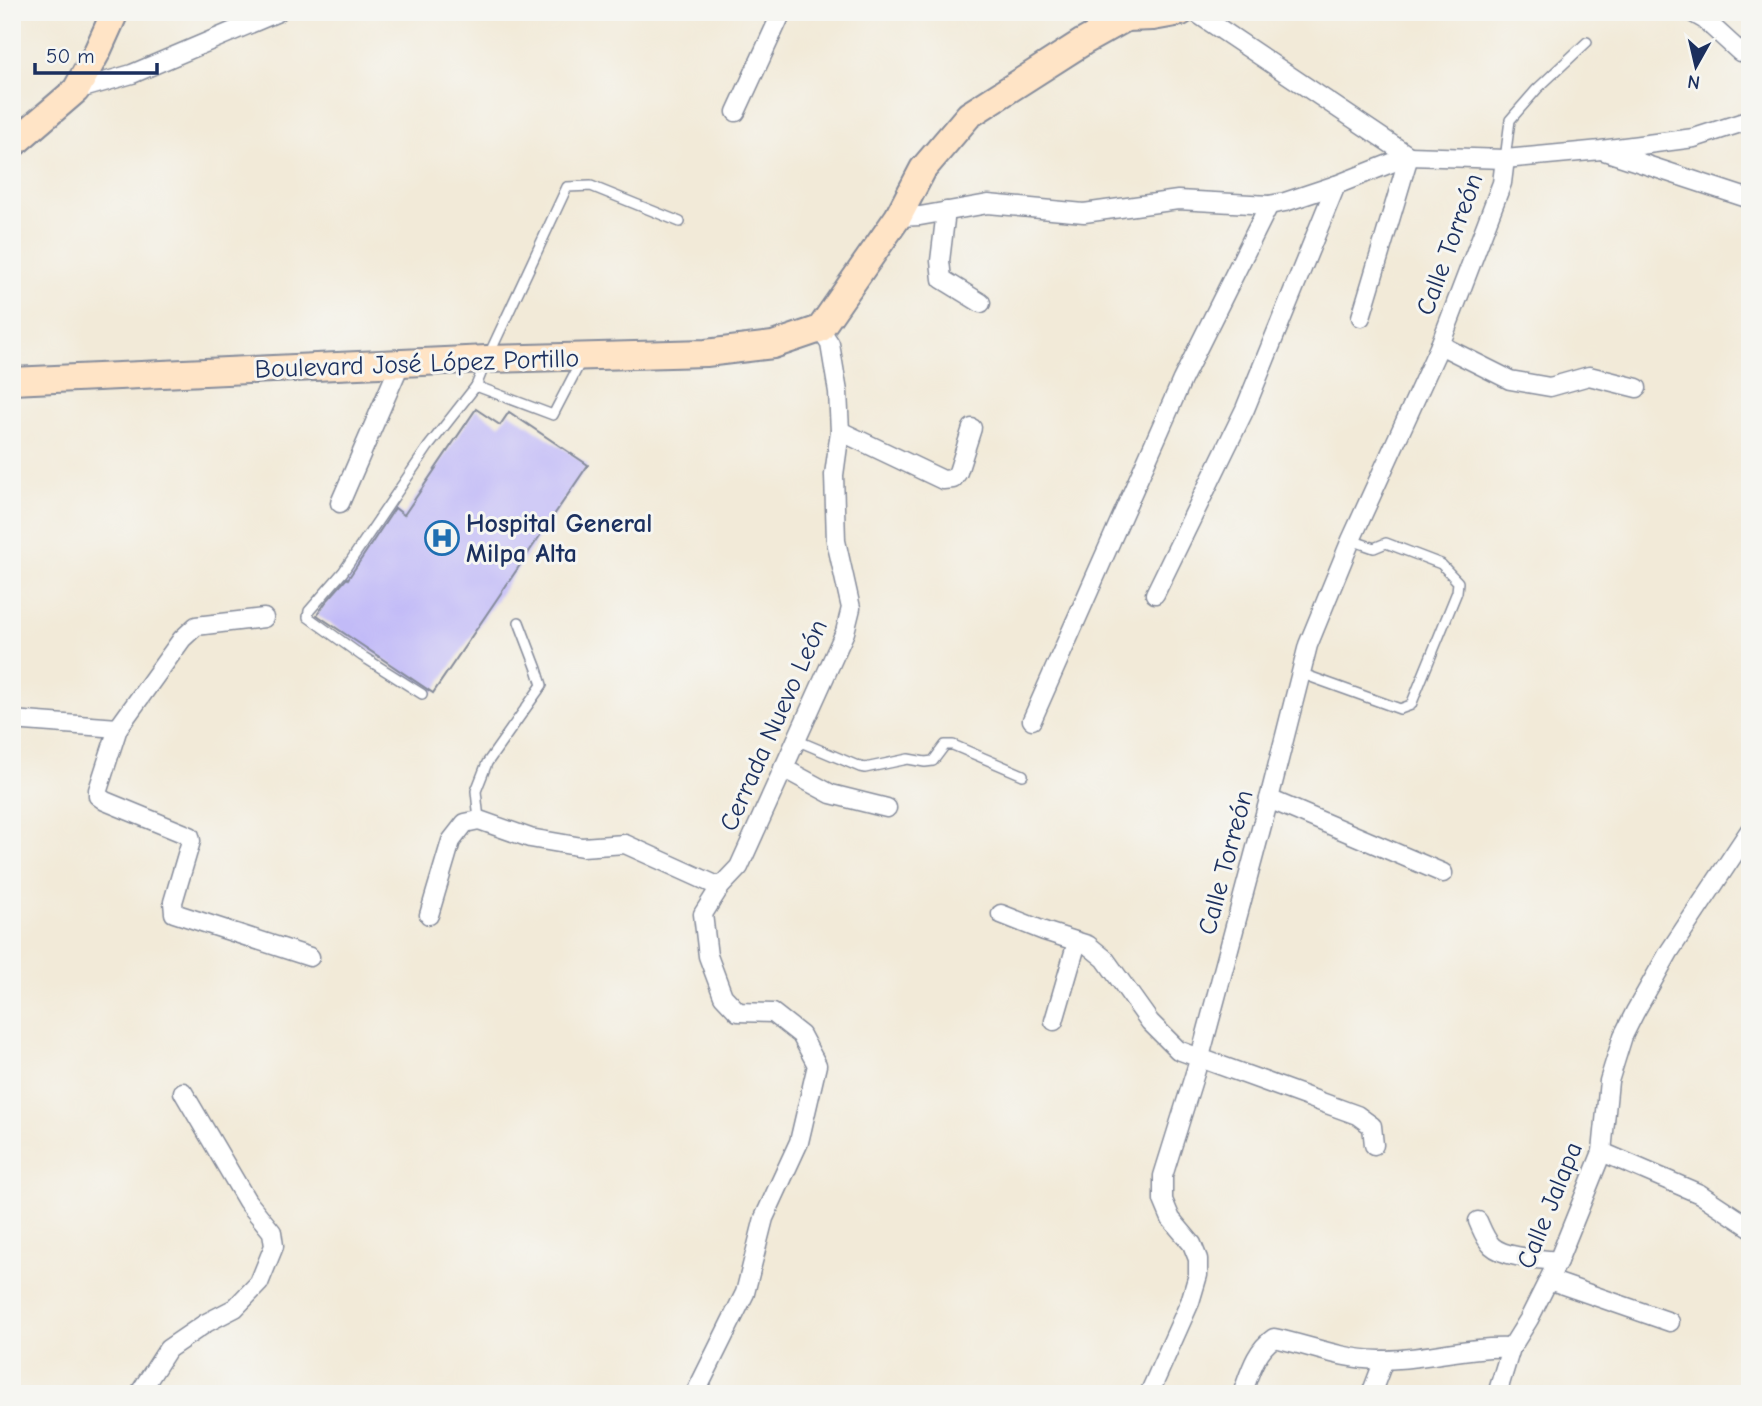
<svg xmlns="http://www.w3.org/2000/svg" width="1762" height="1406" font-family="'Comic Neue',sans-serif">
  <rect width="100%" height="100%" fill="#f6f6f2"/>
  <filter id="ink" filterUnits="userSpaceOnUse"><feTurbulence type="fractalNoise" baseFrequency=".0143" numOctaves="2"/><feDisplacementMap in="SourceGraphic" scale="14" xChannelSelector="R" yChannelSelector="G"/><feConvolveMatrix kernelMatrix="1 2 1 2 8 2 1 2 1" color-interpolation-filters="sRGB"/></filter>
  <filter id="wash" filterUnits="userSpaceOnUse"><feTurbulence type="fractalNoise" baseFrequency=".00686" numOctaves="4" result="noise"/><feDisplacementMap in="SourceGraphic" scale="28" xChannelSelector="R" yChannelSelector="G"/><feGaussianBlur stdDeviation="1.57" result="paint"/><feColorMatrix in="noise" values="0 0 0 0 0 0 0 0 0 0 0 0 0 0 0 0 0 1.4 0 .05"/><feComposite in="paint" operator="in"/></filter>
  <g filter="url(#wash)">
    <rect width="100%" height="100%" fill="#f2ead8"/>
    <g id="blocks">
      <polygon fill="#c2bbf7" points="476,409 500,425 509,412 588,465 433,693 317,615 326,602 347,578 348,579 395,508 404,515"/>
    </g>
  </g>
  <g filter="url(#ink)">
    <use href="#blocks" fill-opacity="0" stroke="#868c9b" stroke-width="2"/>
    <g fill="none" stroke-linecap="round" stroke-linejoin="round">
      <g stroke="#868c9b" stroke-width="12">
        <g id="lane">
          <polyline points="1505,159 1510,120 1537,89 1587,42"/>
          <polyline points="581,361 553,415 476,386 487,359 567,187 591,186 680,222"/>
          <polyline points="1300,673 1400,709 1411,705 1457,592 1458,582 1441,564 1386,543 1374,548 1351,540"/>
          <polyline points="422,694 362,656 308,617 309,611 343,572 428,447 476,386"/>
          <polyline points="796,740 860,767 865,768 908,759 925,762 933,761 945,745 953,745 1023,775"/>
          <polyline points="479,820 476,791 487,763 542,685 537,669 519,622"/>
        </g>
      </g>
      <g stroke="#868c9b" stroke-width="21">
        <g id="street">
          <polyline points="1195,12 1409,156 1361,317"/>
          <polyline points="1691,12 1705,20 1740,52"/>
          <polyline points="76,90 132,74 278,12"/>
          <polyline points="736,112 782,12"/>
          <polyline points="1604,151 1750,199"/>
          <polyline points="946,211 940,261 942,279 981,303"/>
          <polyline points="898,217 920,216 988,204 1084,213 1178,200 1269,205 1285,202 1336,185 1409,156 1505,159 1601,150 1694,138 1750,120"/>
          <polyline points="1440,345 1510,380 1550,387 1589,376 1637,388"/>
          <polyline points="840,431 943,480 953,479 958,472 972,428"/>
          <polyline points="340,503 401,362"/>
          <polyline points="1155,594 1245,409 1336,185"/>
          <polyline points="264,618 196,626 182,639 118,728 98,790 98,796 105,801 190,836 191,841 173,902 174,913 310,957"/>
          <polyline points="12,720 118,728"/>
          <polyline points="1032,720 1182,380 1269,205"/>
          <polyline points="783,768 831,794 887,808"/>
          <polyline points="1269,799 1443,873"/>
          <polyline points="720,887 739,867 845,632 851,608 836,541 834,475 840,431 838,392 830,344 820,329"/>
          <polyline points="1001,914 1044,931 1088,945 1105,959 1150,1022 1178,1050 1357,1115 1372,1126 1374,1145"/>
          <polyline points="429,915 451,841 465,823 479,820 530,838 582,847 625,844 720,887 703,914 708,956 723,996 738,1012 773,1013 801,1035 817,1065 799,1142 764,1218 745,1293 695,1394"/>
          <polyline points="1054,1021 1077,942"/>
          <polyline points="1602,1152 1700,1194 1750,1227"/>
          <path d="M 1478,1221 C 1482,1230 1485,1239 1492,1246 C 1505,1258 1540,1259 1558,1261"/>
          <polyline points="1549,1280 1670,1322"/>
          <polyline points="139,1394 168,1349 206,1323 235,1308 259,1283 274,1246 272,1232 247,1201 183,1092"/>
          <polyline points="1149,1394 1190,1302 1198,1275 1198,1259 1192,1244 1171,1219 1163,1200 1163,1176 1200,1057 1269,799 1308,645 1351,540 1440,345 1502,183 1505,159"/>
          <path d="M 1242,1394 C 1250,1373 1255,1351 1274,1338 C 1312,1346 1340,1359 1380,1360 C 1424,1360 1467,1346 1511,1348 L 1529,1319 L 1558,1261 L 1602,1152 L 1609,1081 L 1623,1036 L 1635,1012 L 1669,952 L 1750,830"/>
          <polyline points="1371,1394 1384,1360"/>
          <polyline points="1497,1394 1511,1348"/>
        </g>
      </g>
      <g stroke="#868c9b" stroke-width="30">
        <g id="secondary">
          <polyline points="1126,18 1153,17 1181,12"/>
          <polyline points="12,145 76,90 97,52 115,12"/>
          <polyline points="12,381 487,359 706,353 773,345 820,329 898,217 923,169 969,115 1083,42 1126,18 1132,12"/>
        </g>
      </g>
      <use href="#lane" stroke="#fff" stroke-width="9"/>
      <use href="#street" stroke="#fff" stroke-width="18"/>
      <use href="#secondary" stroke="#ffe4c6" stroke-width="26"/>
    </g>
  </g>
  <defs>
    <g id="hospital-ring" transform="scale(1.75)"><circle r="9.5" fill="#f6f6f2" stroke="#1f6fb2" stroke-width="1.5"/><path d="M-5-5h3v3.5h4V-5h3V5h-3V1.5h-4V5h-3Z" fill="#1f6fb2"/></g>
  </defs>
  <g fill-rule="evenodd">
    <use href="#hospital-ring" x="442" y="538"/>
  </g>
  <g text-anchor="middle" stroke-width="6" stroke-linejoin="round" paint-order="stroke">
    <g font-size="26" fill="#1b2f5e" stroke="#f6f6f2">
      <text transform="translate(1449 244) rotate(-70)" y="9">Calle Torreón</text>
      <text transform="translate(417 363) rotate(-2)" y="9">Boulevard José López Portillo</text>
      <text transform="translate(773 725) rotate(-66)" y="9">Cerrada Nuevo León</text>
      <text transform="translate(1225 862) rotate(-75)" y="9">Calle Torreón</text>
      <text transform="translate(1549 1205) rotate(-68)" y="9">Calle Jalapa</text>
    </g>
    <g font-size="26" font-weight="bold" fill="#1b2f5e" stroke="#f6f6f2" text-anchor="start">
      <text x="466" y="532">Hospital General<tspan x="466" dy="30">Milpa Alta</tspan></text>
    </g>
  </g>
  <rect width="1762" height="1406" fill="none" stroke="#f6f6f2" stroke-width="42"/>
  <g transform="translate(1696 66) rotate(188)" stroke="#f6f6f2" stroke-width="5" paint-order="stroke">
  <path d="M0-5L12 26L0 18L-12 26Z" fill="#1b2f5e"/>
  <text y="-10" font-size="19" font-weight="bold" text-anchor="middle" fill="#1b2f5e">N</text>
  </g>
  <path d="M35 63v10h122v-10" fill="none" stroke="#1b2f5e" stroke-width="3.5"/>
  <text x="46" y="63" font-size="21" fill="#1b2f5e" stroke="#f6f6f2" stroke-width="5" paint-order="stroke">50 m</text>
</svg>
